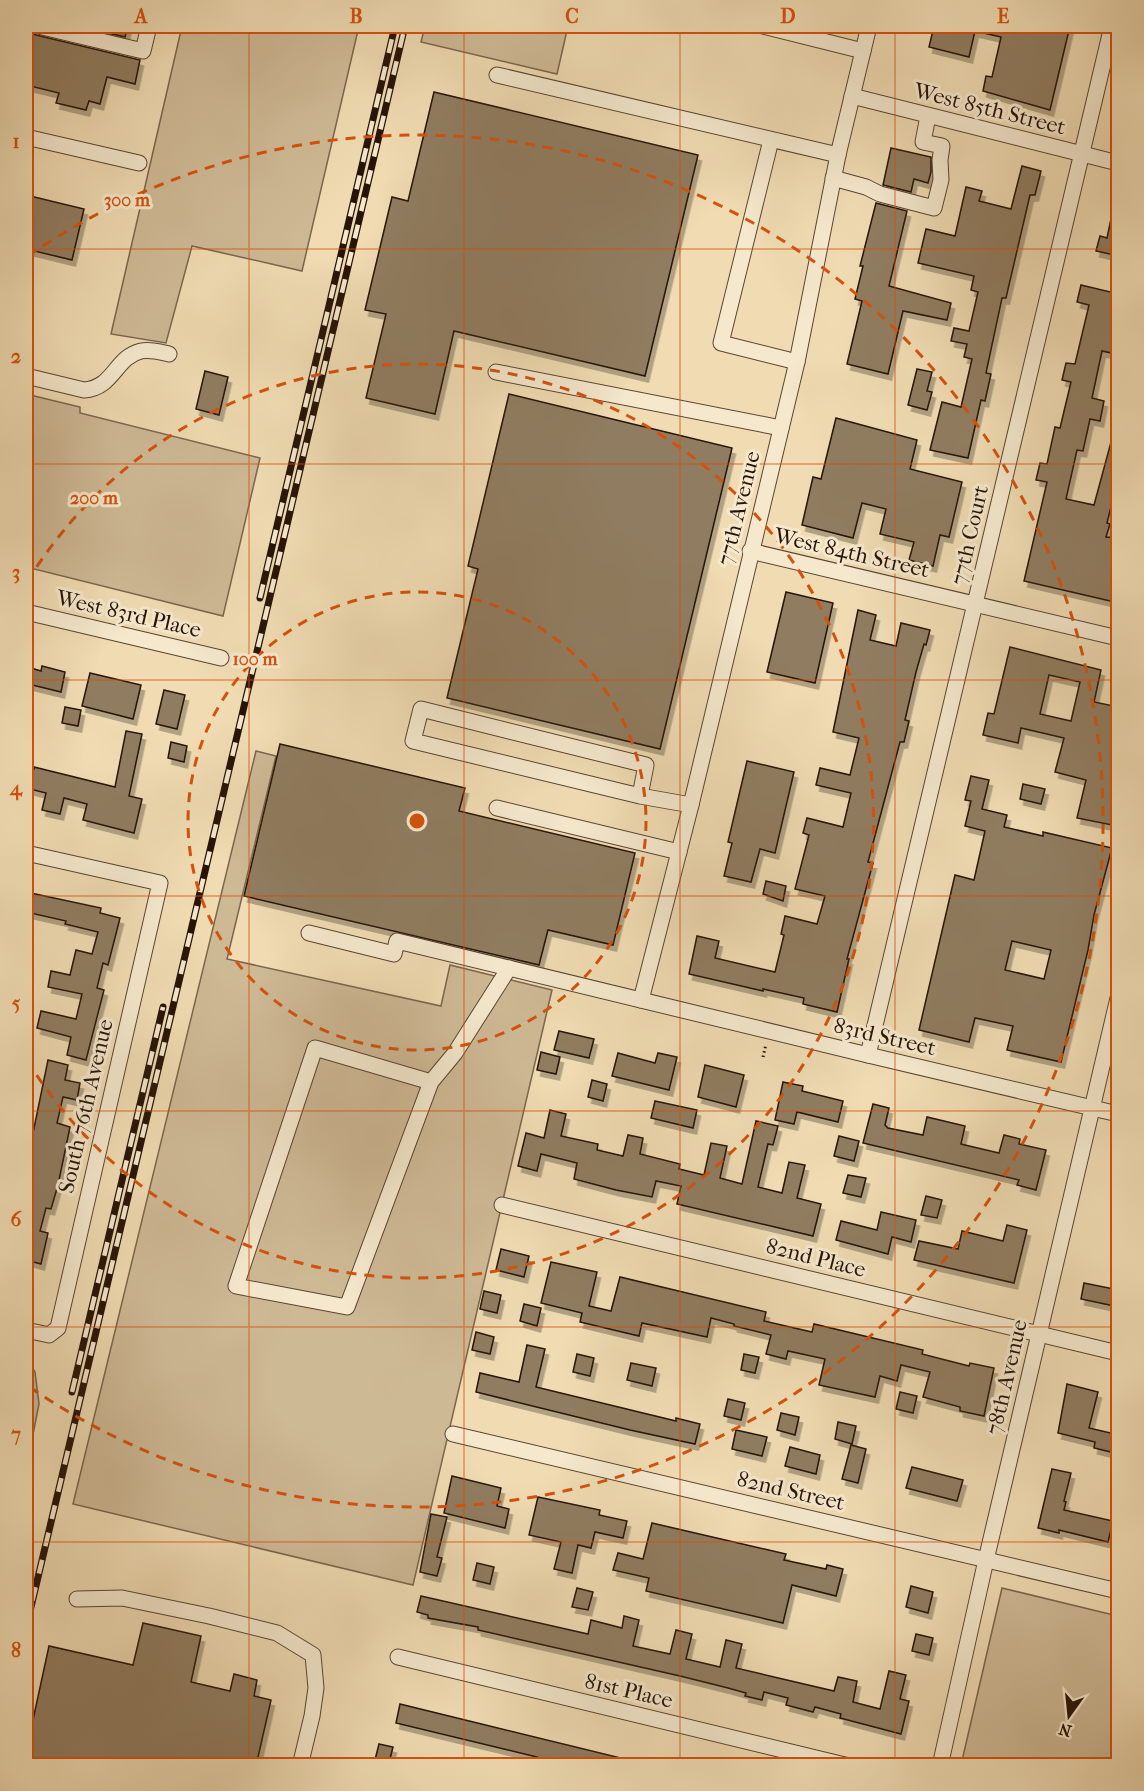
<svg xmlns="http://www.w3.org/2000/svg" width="1144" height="1791" font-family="'IM FELL French Canon',serif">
  <defs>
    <filter id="shadow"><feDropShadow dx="3.5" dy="6" stdDeviation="0" flood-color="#0004"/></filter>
  </defs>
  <rect width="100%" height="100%" fill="#f0dbb2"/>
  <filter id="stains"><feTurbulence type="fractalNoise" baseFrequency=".00333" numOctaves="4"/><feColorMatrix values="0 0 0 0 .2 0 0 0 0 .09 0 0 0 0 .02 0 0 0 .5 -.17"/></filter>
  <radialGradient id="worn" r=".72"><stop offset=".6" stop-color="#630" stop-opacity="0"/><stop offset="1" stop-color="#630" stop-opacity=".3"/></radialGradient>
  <g fill="#ceb995" stroke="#7a664e" stroke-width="1.5">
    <polygon points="182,26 359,26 302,271 192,246 166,343 111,334"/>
    <polygon points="425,26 568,26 557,74 421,42"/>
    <polygon points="26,394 80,407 80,413 260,458 223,616 26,567"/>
    <polygon points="256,751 276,756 227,959 441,1006 450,965 552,990 413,1585 73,1504"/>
    <polygon points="26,1357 35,1372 39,1404 26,1470"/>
    <polygon points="1002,1588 1118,1616 1118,1765 961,1765"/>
  </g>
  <g fill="#907b60" stroke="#271307" stroke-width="1.5" fill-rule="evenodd" filter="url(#shadow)">
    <polygon points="26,26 28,26 31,33 36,35 140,60 135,84 107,77 100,104 89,101 86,110 56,103 59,93 26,85"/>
    <polygon points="78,26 128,26 125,37"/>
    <polygon points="934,26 1070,26 1050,110 983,91 986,76 992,77 1001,37 975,31 969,57 929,47"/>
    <polygon points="434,92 698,155 645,376 454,331 435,414 366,398 386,314 365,310 392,197 408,201"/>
    <polygon points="891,148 931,157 931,172 928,183 914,179 911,192 883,185"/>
    <polygon points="1022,166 1041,171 1035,195 1030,195 1006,298 1002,298 986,373 991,374 985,401 981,400 968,458 930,450 942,402 961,407 972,359 964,357 967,344 951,341 954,328 969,331 978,292 971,290 974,276 918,263 926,229 955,236 966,187 982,191 979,201 1011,209"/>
    <polygon points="26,195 84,209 72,260 26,249"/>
    <polygon points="876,203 907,211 889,286 951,303 947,320 903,311 888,374 847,364 862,301 855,299 863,266 860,266"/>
    <polygon points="1113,209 1119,210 1119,256 1096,251 1100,236 1107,238"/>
    <polygon points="1081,285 1119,294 1119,307 1113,331 1119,332 1119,344 1116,354 1102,351 1092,398 1104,401 1100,421 1090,419 1083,451 1077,450 1066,499 1094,505 1114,431 1119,431 1119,474 1107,523 1110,524 1106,537 1119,538 1119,603 1024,581 1047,482 1036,480 1040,463 1047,464 1055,427 1060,428 1071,382 1062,380 1066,363 1075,364 1089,305 1077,302"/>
    <polygon points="917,369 932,372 927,391 932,392 927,410 908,405"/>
    <polygon points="205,371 228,377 219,415 196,409"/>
    <polygon points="509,394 732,448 660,749 447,698 478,569 468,566"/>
    <polygon points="836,418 917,440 910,469 962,482 949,537 940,535 933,566 909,560 914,542 880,534 886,509 862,503 853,538 802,525 813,477 821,479"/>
    <polygon points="786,592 833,603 815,683 767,672"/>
    <polygon points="858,610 876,615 870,640 896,646 901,623 930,630 926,645 924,644 916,672 905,720 909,721 904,742 900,742 868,862 873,863 847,959 849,959 837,1012 803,1004 804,998 763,989 763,991 689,974 697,936 719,941 715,958 775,972 784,935 781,934 785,916 817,924 825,896 795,889 809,835 803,833 807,818 843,827 851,793 816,785 820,768 850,775 859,738 833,732"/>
    <path d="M 1010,647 L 1101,670 L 1094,702 L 1119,707 L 1119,819 L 1117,826 L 1077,818 L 1086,780 L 1055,772 L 1064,738 L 1021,728 L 1018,743 L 983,735 L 988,713 L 994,714 ZM 1049,675 L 1080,682 L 1071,721 L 1040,714 Z"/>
    <polygon points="42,666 65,672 61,692 28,684 31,668 41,671"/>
    <polygon points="90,673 141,685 133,719 82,706"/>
    <polygon points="164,690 185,695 177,729 156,724"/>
    <polygon points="65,707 81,710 78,726 62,723"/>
    <polygon points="126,731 142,734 129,796 142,799 134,833 83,820 87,804 64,798 60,814 42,810 46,793 26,788 26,767 34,769 34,767 115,787"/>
    <polygon points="171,742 187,746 184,762 168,758"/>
    <polygon points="280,744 465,788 459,811 635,853 613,945 548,930 539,965 244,896"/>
    <polygon points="747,761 794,772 775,853 760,849 751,882 724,876 732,843 728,842"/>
    <path d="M 971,776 L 989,780 L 982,809 L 1007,815 L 1004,827 L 1043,836 L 1043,832 L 1112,848 L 1094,915 L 1088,950 L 1061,1062 L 1007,1050 L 1013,1026 L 975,1018 L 969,1042 L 919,1030 L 955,875 L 974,880 L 985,831 L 965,826 L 971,801 L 965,800 ZM 1012,941 L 1051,950 L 1044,979 L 1005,970 Z"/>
    <polygon points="1023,784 1045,789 1041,804 1020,799"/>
    <polygon points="766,881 786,886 783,901 763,894"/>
    <polygon points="26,892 101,908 100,913 120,918 108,965 103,963 97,988 104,990 86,1060 67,1055 71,1037 37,1028 41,1011 76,1019 82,994 48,987 51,971 70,975 76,950 92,954 98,932 65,924 66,921 26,912"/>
    <polygon points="559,1031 594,1039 589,1058 554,1050"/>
    <polygon points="541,1052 560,1057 556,1074 537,1070"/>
    <polygon points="618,1053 655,1063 658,1053 677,1057 669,1090 612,1076"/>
    <polygon points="48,1060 68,1065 65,1080 80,1083 77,1100 63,1097 57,1123 70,1127 58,1185 51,1209 46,1208 40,1231 48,1233 41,1264 26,1260 26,1240 31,1218 26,1217 26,1137 32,1138"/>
    <polygon points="705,1065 744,1075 736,1107 698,1097"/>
    <polygon points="592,1080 607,1084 603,1101 588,1097"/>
    <polygon points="783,1082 803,1086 802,1091 843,1101 838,1122 797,1112 794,1124 775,1120"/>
    <polygon points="655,1101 697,1110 693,1128 651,1118"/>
    <polygon points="873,1104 889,1108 885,1125 888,1128 923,1135 927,1117 965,1126 961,1144 965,1145 999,1153 1004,1135 1020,1139 1019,1144 1046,1150 1036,1190 1017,1185 1019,1180 863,1143"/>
    <polygon points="550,1110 566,1114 561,1136 598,1144 597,1150 623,1156 628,1135 643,1138 640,1154 680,1164 679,1169 704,1175 711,1143 727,1146 720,1178 742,1184 756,1121 778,1126 773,1145 768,1144 758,1187 782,1193 789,1162 805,1165 797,1198 821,1204 813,1236 677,1204 681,1186 656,1181 652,1197 616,1190 574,1179 577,1163 541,1154 537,1171 518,1166 526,1133 544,1138"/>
    <polygon points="839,1136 859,1141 854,1161 834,1156"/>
    <polygon points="848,1175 866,1178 861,1197 843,1193"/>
    <polygon points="926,1196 942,1200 937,1218 921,1215"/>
    <polygon points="881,1212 916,1220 911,1242 892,1237 888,1254 836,1240 841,1221 877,1230"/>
    <polygon points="1007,1225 1027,1230 1014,1283 914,1260 919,1241 958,1249 962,1231 1003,1241"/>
    <polygon points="501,1249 529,1256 524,1277 496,1270"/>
    <polygon points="551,1262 597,1272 589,1306 611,1311 620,1277 766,1312 764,1321 812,1332 814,1324 923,1350 922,1354 969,1366 970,1363 994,1368 984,1416 960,1411 960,1407 923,1397 930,1372 901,1365 897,1381 880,1376 875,1397 819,1385 825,1359 788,1351 786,1359 766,1354 771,1335 734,1326 734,1324 711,1318 707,1337 642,1323 639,1336 580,1322 582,1313 541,1303"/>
    <polygon points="1084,1283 1119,1290 1119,1307 1081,1299"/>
    <polygon points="484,1291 501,1295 497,1313 480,1309"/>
    <polygon points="524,1304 541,1308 537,1326 520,1321"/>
    <polygon points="476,1332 494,1337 490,1354 472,1350"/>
    <polygon points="527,1345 545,1349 536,1387 676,1421 676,1418 700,1424 695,1444 630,1430 476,1392 480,1373 519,1382"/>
    <polygon points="577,1354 594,1358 590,1376 573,1372"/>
    <polygon points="744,1354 759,1357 755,1373 741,1370"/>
    <polygon points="631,1363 656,1368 652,1386 627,1380"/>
    <polygon points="1067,1384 1098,1392 1089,1428 1115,1434 1111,1452 1094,1448 1095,1442 1058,1433"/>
    <polygon points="900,1392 917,1396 913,1413 896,1409"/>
    <polygon points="728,1399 745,1403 741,1420 724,1416"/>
    <polygon points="781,1413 799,1417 795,1435 777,1430"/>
    <polygon points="838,1422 856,1426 852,1444 835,1439"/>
    <polygon points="736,1430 767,1437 762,1456 732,1449"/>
    <polygon points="851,1445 866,1449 858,1483 842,1479"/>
    <polygon points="790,1447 820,1455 816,1474 785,1466"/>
    <polygon points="912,1467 963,1480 957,1501 906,1488"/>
    <polygon points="1052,1469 1071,1473 1064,1501 1066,1502 1064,1510 1113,1521 1108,1542 1059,1530 1059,1533 1038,1528"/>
    <polygon points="452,1476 501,1488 497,1506 509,1509 505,1528 444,1513"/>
    <polygon points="538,1497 600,1510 599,1515 627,1521 623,1538 595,1532 591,1548 578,1545 572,1573 554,1569 561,1542 529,1535"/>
    <polygon points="431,1514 447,1517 437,1557 442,1558 437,1576 420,1572"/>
    <polygon points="652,1523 786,1554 784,1560 826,1569 827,1565 843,1569 836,1596 792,1585 783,1623 646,1591 649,1578 613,1570 618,1553 643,1559"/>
    <polygon points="477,1563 494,1567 490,1584 473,1580"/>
    <polygon points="911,1586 933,1592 928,1613 906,1607"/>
    <polygon points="577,1588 593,1592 588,1610 572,1607"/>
    <polygon points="421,1596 588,1634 591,1620 622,1628 624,1616 639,1620 633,1646 670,1654 676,1630 692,1634 686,1659 720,1667 726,1640 742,1644 736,1668 834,1691 838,1677 857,1681 853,1702 880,1709 889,1671 906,1675 900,1699 909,1701 901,1734 840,1718 841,1714 815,1707 813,1712 786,1705 788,1698 764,1692 762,1700 745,1696 746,1693 728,1688 680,1676 478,1630 478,1627 428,1618 428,1615 417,1612"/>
    <polygon points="143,1623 201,1636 191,1682 230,1691 234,1674 257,1680 254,1696 271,1700 256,1766 26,1766 26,1752 49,1646 133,1665"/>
    <polygon points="916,1634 933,1638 929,1655 912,1651"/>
    <polygon points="400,1704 633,1761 632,1766 535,1766 537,1757 396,1723"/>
    <polygon points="379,1744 393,1747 389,1763 375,1760"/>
  </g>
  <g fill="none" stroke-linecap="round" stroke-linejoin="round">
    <g stroke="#594532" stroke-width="17">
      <g id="minor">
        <polyline points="38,26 143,51 149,26"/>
        <polyline points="763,26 863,51"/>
        <polyline points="497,75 838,155"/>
        <polyline points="852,96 1118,163"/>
        <polyline points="26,137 139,163"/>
        <polyline points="771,140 721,343 797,362"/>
        <polyline points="833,178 866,187 880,194 934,208 941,180 940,160 942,146 923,142 928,116"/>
        <polyline points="496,372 781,428"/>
        <path d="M 26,376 L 84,390 C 114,388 115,357 141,351 C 151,349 160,352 169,354"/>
        <polyline points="750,551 1118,638"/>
        <polyline points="26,612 221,658"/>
        <polyline points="640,796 646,765 421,709 413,741 640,796 691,805"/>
        <polyline points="497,808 679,852"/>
        <polyline points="26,853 160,883 58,1328 49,1335 26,1330"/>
        <polyline points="309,933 394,954 397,941 868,1055 1118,1114"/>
        <polyline points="641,1000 691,805 797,362 838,155 869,26"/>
        <polyline points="868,1055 1112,26"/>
        <polyline points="431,1082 315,1048 236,1286 347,1307 431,1082 455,1053 509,968"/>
        <polyline points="502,1205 1118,1353"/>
        <polyline points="453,1434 1118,1591"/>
        <polyline points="77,1599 122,1598 209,1616 277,1633 313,1655 316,1688 312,1716 300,1766"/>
        <polyline points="398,1657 849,1766"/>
        <polyline points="940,1766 986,1560 1118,998"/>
      </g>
    </g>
    <polyline stroke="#271307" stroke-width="3" stroke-dasharray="1.5 3" stroke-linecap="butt" points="763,1057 766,1044"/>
    <use href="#minor" stroke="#f5e8cd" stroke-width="15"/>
    <g stroke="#271307" stroke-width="7">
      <g id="rail">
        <polyline points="260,598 395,26"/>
        <polyline points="72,1392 163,1007"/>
        <polyline points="26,1628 405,26"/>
      </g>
    </g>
    <use href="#rail" stroke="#f5e8cd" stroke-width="4.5" stroke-dasharray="14" stroke-linecap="butt"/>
  </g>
  <path fill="none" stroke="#d5520c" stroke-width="1.5" stroke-opacity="0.55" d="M 249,26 L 249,1766M 464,26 L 464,1766M 680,26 L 680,1766M 895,26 L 895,1766M 26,249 L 1118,249M 26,464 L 1118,464M 26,680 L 1118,680M 26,896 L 1118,896M 26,1111 L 1118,1111M 26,1327 L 1118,1327M 26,1542 L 1118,1542"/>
  <g fill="none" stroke="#d5520c" stroke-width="3" stroke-dasharray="10 8">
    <circle cx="417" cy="821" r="229"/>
    <path d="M27 582A457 457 0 1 1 27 1060"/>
    <path d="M28 256A686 686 0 1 1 28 1386"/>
  </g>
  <g text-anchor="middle" stroke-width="6" stroke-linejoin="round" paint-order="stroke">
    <g font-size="22" fill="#271307" stroke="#f5e8cd">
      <text transform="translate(990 108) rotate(14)" y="8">West 85th Street</text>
      <text transform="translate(738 508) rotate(-76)" y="8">77th Avenue</text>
      <text transform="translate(969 535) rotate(-77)" y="8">77th Court</text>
      <text transform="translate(852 552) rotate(13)" y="8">West 84th Street</text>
      <text transform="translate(129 613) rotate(13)" y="8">West 83rd Place</text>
      <text transform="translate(885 1036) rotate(13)" y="8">83rd Street</text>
      <text transform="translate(85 1106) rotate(-77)" y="8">South 76th Avenue</text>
      <text transform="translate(816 1257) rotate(14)" y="8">82nd Place</text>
      <text transform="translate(1006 1377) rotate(-77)" y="8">78th Avenue</text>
      <text transform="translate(791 1490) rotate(13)" y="8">82nd Street</text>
      <text transform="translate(629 1690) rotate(13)" y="8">81st Place</text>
    </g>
  </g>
  <circle cx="417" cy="821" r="9" fill="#d5520c" stroke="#f5e8cd" stroke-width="3"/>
  <g font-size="18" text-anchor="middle" font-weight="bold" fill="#d5520c" stroke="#f5e8cd" stroke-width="6" stroke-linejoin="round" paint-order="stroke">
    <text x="127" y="206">300 m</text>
    <text x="94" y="504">200 m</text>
    <text x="255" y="665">100 m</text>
  </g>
  <rect width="1144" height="1791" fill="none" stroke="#f0dbb2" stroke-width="66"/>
  <g transform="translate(1069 1716) rotate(195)" stroke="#f5e8cd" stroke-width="4.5" paint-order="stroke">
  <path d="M0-4.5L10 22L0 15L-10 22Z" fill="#271307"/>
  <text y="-9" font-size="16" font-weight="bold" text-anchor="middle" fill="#271307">N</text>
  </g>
  <rect x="33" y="33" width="1078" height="1725" fill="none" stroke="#d5520c" stroke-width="2"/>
  <g font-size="20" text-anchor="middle" font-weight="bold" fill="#d5520c">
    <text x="141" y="23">A</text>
    <text x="356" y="23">B</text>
    <text x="572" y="23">C</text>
    <text x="788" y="23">D</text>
    <text x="1003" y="23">E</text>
    <text x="16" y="148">1</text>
    <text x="16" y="363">2</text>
    <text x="16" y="579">3</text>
    <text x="16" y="795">4</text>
    <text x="16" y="1010">5</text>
    <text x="16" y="1226">6</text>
    <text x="16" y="1441">7</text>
    <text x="16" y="1657">8</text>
  </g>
  <rect width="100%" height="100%" filter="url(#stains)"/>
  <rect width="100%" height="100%" fill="url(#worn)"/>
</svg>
